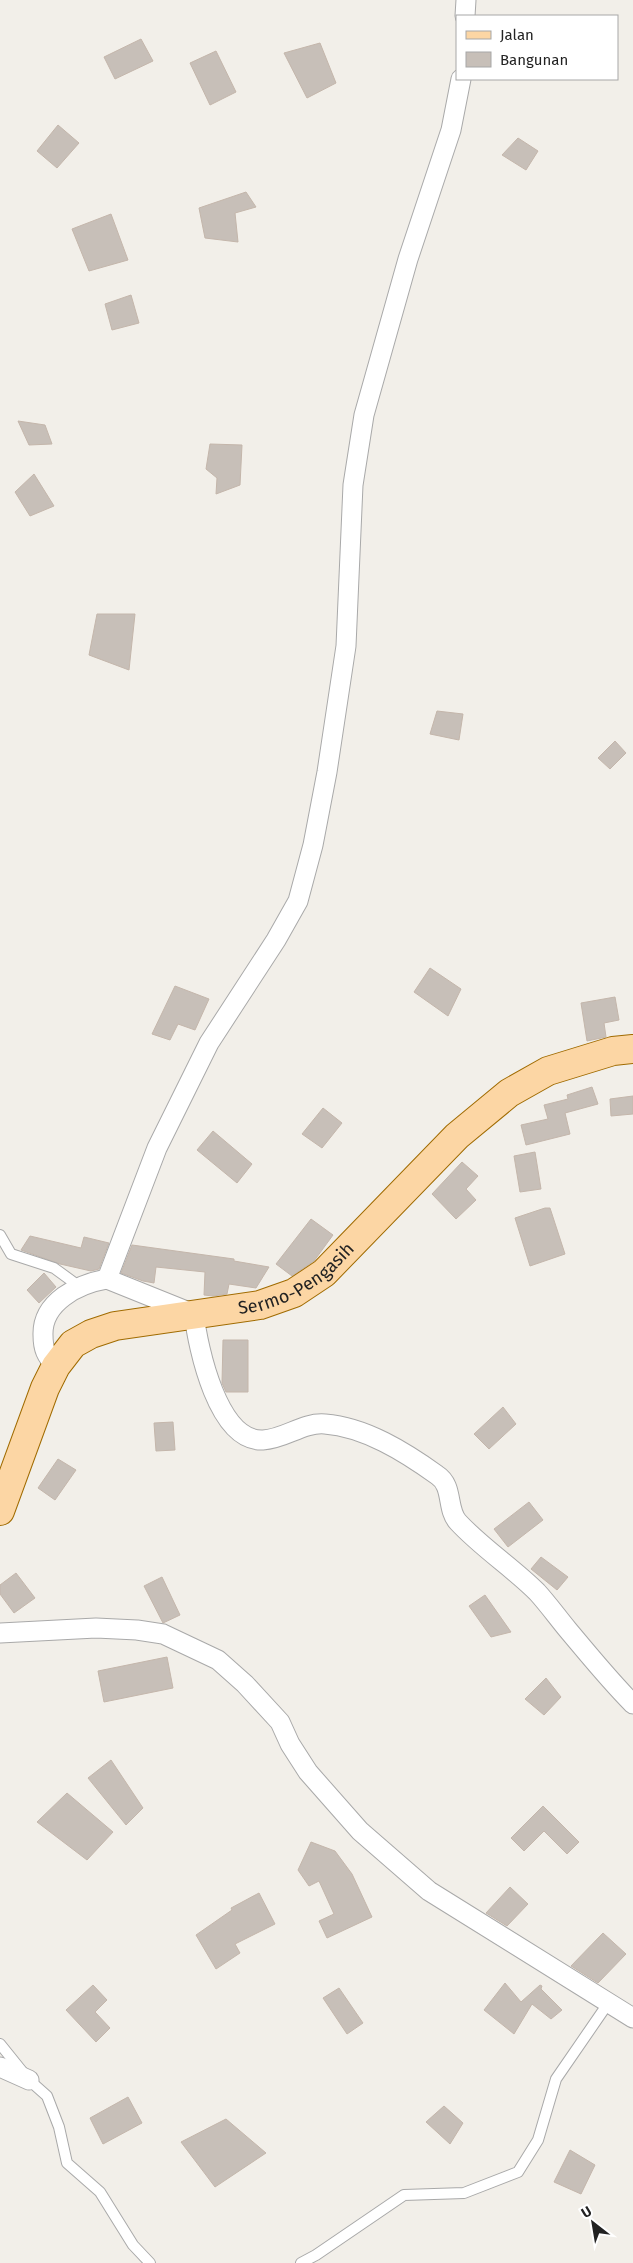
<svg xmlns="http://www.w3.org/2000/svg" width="633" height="2263" font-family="'Fira Sans',sans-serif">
  <rect width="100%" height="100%" fill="#f2efe9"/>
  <g fill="#c7bfb8" stroke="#c4b6ab">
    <polygon points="141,39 153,61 115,79 104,57"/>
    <polygon points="320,43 336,83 307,98 284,53"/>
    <polygon points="216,51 236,92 210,105 190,63"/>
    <polygon points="58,125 79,143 57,168 37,151"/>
    <polygon points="518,138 538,151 526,170 502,155"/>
    <polygon points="246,192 256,207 235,213 238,242 205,238 199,208"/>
    <polygon points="111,214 128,260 89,271 72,229"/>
    <polygon points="131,295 139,323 112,330 105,304"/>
    <polygon points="18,421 45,425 52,444 29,445"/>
    <polygon points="210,444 242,445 240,485 216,494 217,478 206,469"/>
    <polygon points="34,474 54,506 30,516 15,492"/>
    <polygon points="97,614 135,614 129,670 89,655"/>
    <polygon points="437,711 463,714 459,740 430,734"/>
    <polygon points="615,741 626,753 610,769 598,758"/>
    <polygon points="430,968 461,989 448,1016 414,992"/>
    <polygon points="175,986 209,999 195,1030 178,1024 170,1040 152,1034"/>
    <polygon points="615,997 619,1020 604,1023 606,1037 587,1041 581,1003"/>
    <polygon points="592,1087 598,1104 565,1113 570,1134 526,1145 521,1125 548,1119 544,1105 568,1099 567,1095"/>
    <polygon points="633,1096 633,1114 611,1116 610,1099"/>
    <polygon points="323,1108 342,1123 322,1148 302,1134"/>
    <polygon points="213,1131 252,1164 237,1183 197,1150"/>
    <polygon points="535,1152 541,1189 520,1192 514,1156"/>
    <polygon points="462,1162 478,1176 466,1189 476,1200 456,1219 432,1194"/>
    <polygon points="545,1208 550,1208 565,1254 530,1266 515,1218"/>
    <polygon points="311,1219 333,1235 314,1261 292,1276 276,1264"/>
    <polygon points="30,1236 81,1248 84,1237 109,1243 99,1269 91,1271 60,1264 21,1250"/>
    <polygon points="132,1245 234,1259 234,1261 269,1267 256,1288 229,1284 227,1294 213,1296 204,1295 205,1272 156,1267 154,1283 143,1281 121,1273"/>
    <polygon points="44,1273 56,1287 39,1303 27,1290"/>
    <polygon points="223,1340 248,1340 248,1392 226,1392 222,1383"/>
    <polygon points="503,1407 516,1424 489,1449 474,1434"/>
    <polygon points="173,1422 175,1450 156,1451 154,1423"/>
    <polygon points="58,1459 76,1470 55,1500 38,1488"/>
    <polygon points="529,1502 543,1520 508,1547 494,1529"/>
    <polygon points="541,1557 568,1577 557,1590 531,1569"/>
    <polygon points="16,1573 35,1598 14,1613 0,1594 0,1585"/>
    <polygon points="162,1577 180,1615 163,1623 144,1586"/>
    <polygon points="485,1595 511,1632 491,1637 469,1606"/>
    <polygon points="167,1657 173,1688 104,1702 98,1671"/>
    <polygon points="546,1678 561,1697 544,1715 525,1699"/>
    <polygon points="111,1760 143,1808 126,1825 88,1778"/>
    <polygon points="67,1793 113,1832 87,1860 37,1822"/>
    <polygon points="543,1806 579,1842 567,1854 544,1831 524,1851 511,1838"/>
    <polygon points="311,1842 335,1851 352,1874 372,1917 327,1938 319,1921 334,1914 319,1881 309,1886 298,1870"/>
    <polygon points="510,1887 528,1904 507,1926 486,1913"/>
    <polygon points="259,1893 275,1924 235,1944 240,1953 216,1969 196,1935 232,1910 231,1908"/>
    <polygon points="603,1933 626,1954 598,1983 571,1966"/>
    <polygon points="505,1983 521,2002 540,1985 542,1986 541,1989 562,2010 551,2019 532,2004 514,2034 484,2010"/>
    <polygon points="93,1985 107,2000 95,2012 110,2028 96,2042 66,2010"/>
    <polygon points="339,1988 363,2023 347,2034 323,1998"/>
    <polygon points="128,2097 142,2123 103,2144 90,2118"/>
    <polygon points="444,2106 463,2123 450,2144 426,2122"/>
    <polygon points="226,2119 266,2153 215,2187 181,2142"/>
    <polygon points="570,2150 595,2165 581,2194 554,2182"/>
  </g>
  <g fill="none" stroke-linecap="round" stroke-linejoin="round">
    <g stroke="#a9a9a9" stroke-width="12">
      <g id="service">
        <polyline points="0,1235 11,1254 54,1268 80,1287"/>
        <polyline points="0,2044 29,2080 47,2096 59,2127 67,2163 100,2192 133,2245 150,2263"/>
        <polyline points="301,2263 316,2255 404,2195 464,2193 518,2172 538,2140 556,2079 609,2002"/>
      </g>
    </g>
    <g stroke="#a9a9a9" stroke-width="21">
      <g id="minor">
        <polyline points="465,16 466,0"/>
        <path d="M 107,1279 L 194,1314 C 198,1349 218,1442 263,1440 C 285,1439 303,1422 325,1424 C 365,1427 405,1452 437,1475 C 454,1486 446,1509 458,1522 C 482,1548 512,1567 537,1592 C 548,1604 558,1618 568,1630 C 589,1655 610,1681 633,1704"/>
        <path d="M 56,1366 C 46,1356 43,1349 43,1335 C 42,1302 78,1284 107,1279 L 157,1148 L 209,1043 L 276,940 L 298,901 L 313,845 L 327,772 L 346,646 L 353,485 L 364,415 L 408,259 L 451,130 L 461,79"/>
        <polyline points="0,1633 96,1628 137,1630 163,1634 218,1660 245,1684 280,1722 290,1744 308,1772 360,1831 429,1891 633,2018"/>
        <polyline points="0,2067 29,2080"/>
      </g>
    </g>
    <g stroke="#a06b00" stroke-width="30">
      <g id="primary">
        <path id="s1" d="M 0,1511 L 45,1388 L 56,1366 L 73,1344 L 91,1334 L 115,1326 L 260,1305 L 294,1293 L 324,1273 L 457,1136 L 509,1093 L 548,1071 L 613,1051 L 633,1049"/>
      </g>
    </g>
    <use href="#service" stroke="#fff" stroke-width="10"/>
    <use href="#minor" stroke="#fff" stroke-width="19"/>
    <use href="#primary" stroke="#fcd6a4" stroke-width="28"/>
  </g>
  <g text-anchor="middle" stroke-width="5" stroke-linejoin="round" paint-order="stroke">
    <g font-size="18" fill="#222" stroke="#fff">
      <text dy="6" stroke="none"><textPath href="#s1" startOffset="420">Sermo-Pengasih</textPath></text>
    </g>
  </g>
  <rect x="456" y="15" width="162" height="65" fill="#ffffff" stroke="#a7a7a7"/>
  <rect x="466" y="31" width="25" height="8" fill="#fcd6a4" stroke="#a7a7a7"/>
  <text x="500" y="40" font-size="15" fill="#222222">Jalan</text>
  <rect x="466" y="52" width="25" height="15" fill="#c7bfb8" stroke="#a7a7a7"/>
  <text x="500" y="65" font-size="15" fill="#222222">Bangunan</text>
  <g transform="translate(593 2223) rotate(329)" stroke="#ffffff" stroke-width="4" paint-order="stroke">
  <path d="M0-4L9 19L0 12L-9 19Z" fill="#222222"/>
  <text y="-8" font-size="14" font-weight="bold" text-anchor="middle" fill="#222222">U</text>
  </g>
</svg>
